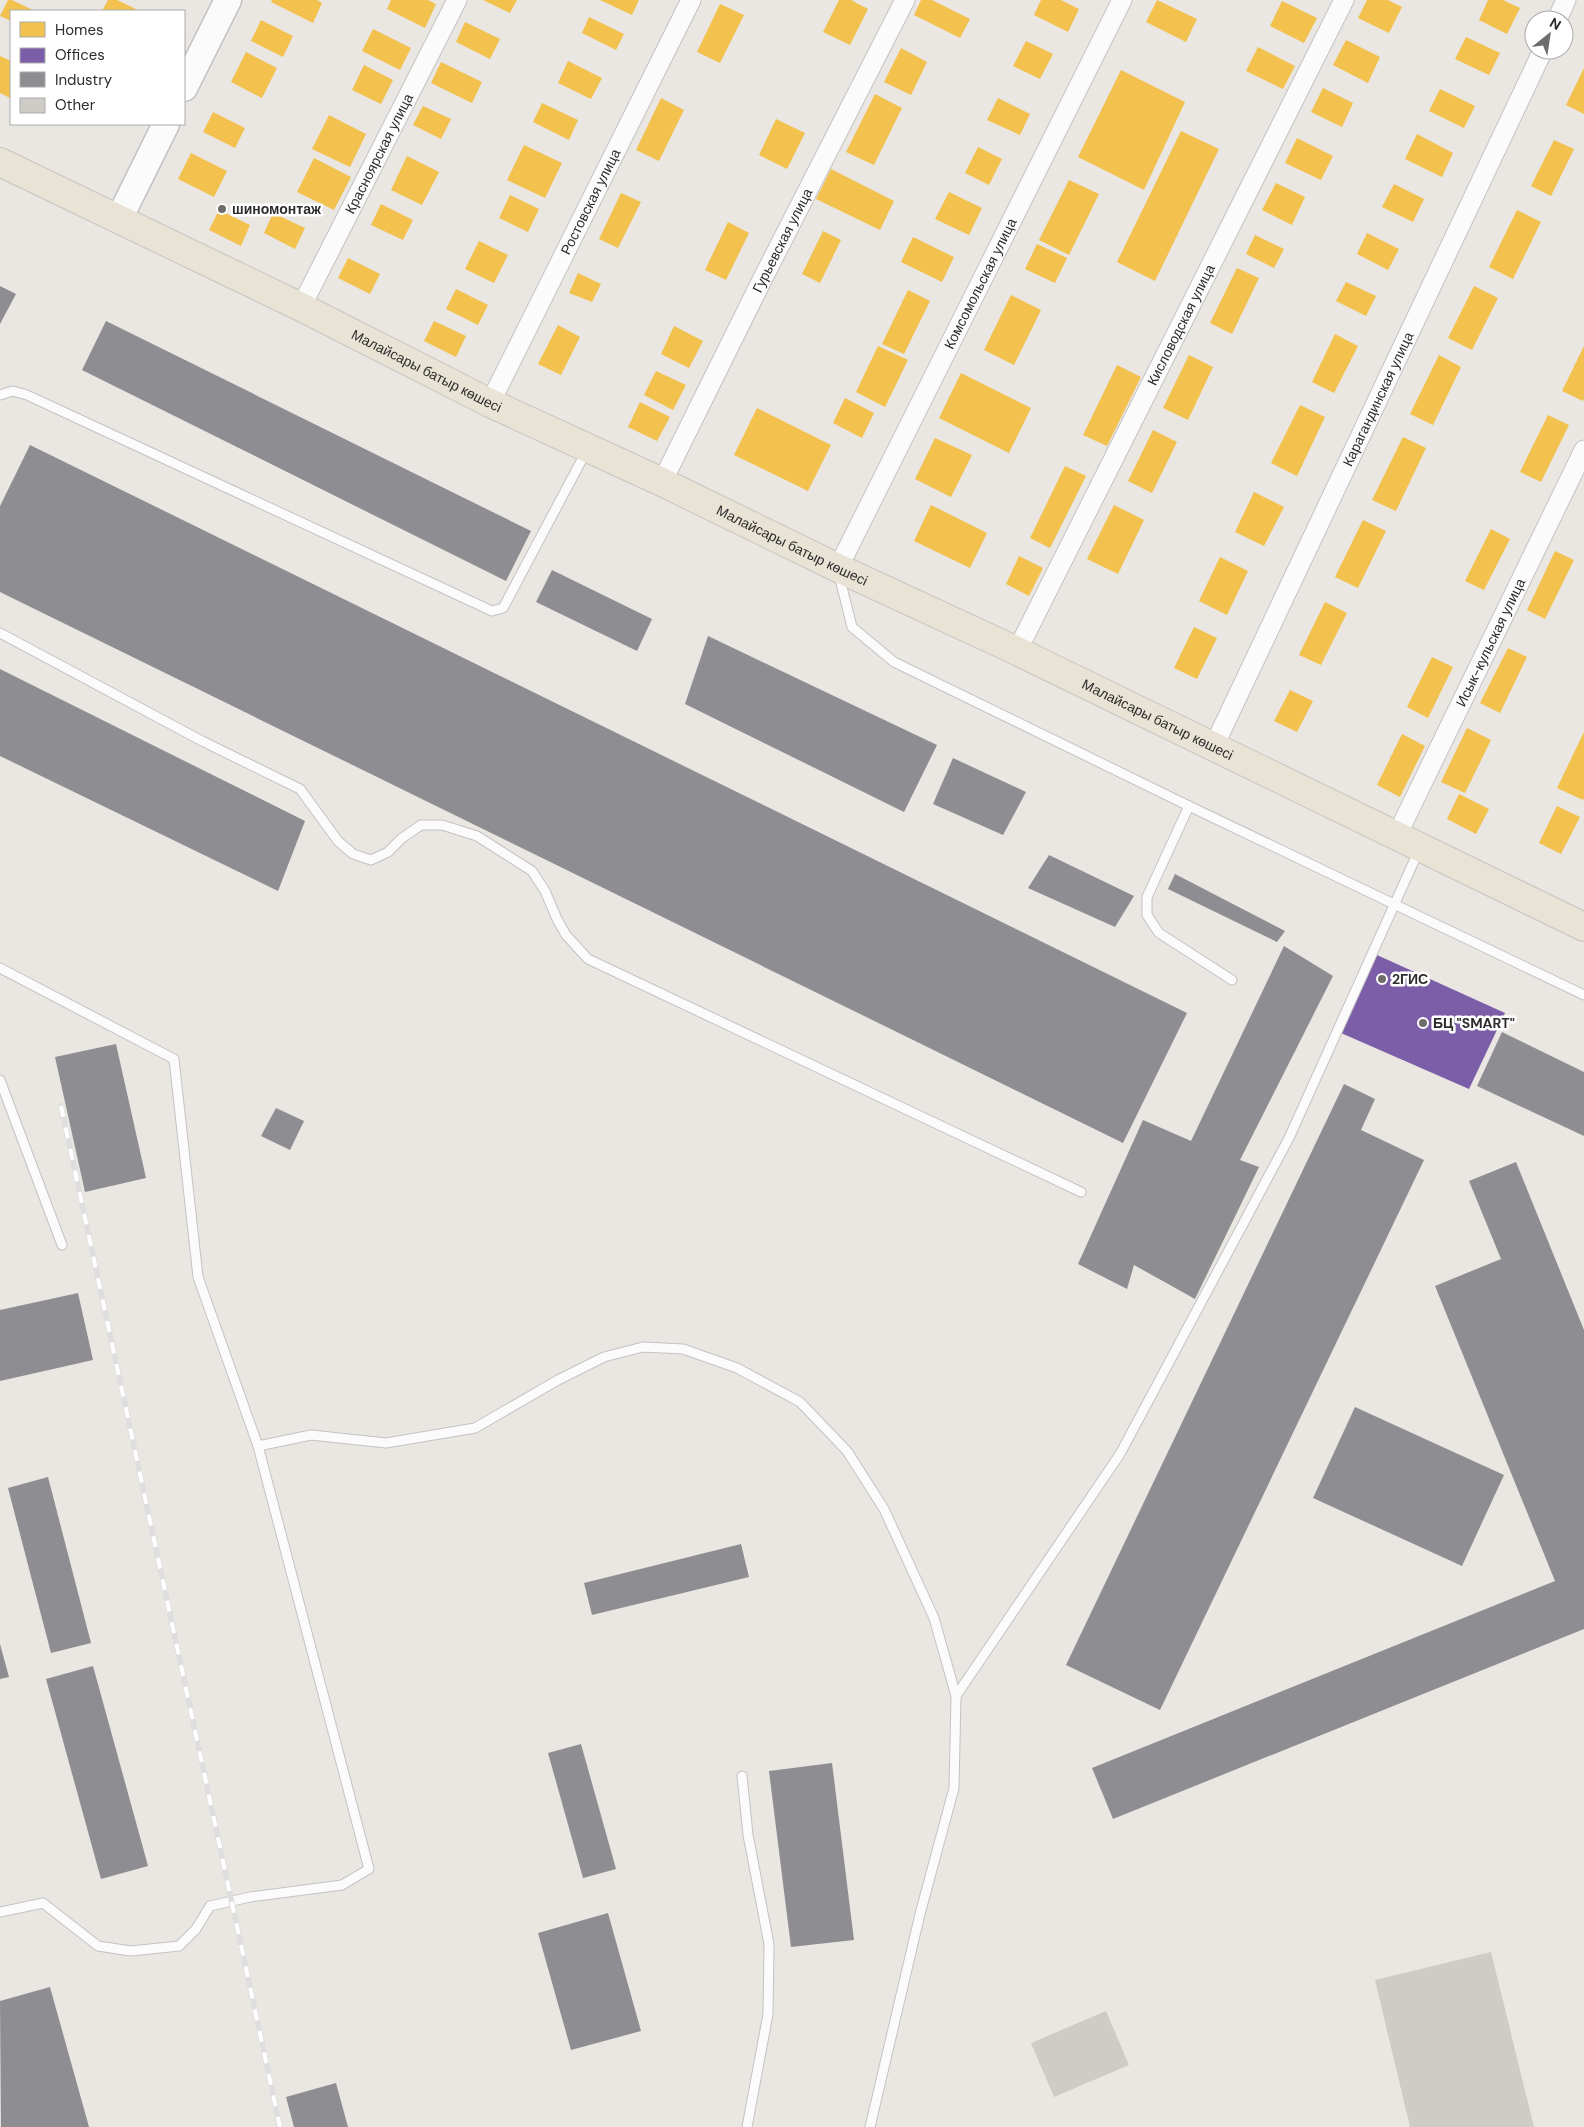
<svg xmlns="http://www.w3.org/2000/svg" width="1584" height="2127" font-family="'DM Sans',sans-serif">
  <rect width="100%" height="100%" fill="#eae6e2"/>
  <g fill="#f2c14e">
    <polygon points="8,0 12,0 35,11 11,11 11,21 0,16"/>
    <polygon points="108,0 117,0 140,11 102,11"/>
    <polygon points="272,0 317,0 322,3 313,23 271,2"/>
    <polygon points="391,0 428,0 436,4 425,28 387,9"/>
    <polygon points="483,0 517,0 510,13"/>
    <polygon points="600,0 639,0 632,15"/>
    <polygon points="839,0 851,0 868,9 850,45 823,32"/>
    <polygon points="921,0 932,0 970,19 960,38 914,15"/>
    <polygon points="1041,0 1061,0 1079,9 1068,32 1034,15"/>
    <polygon points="1157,0 1197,19 1186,42 1146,22"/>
    <polygon points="1367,0 1388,0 1402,7 1389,33 1358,18"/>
    <polygon points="1488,0 1503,0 1520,8 1507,34 1479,20"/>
    <polygon points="1282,1 1317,18 1304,43 1270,26"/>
    <polygon points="720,4 744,15 720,63 697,52"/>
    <polygon points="589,17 624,34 616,50 582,33"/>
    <polygon points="261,20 293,36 283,57 251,41"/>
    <polygon points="465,22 500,39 490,59 456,42"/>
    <polygon points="373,29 411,48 400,70 362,51"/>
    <polygon points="1466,37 1500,53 1489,75 1455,59"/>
    <polygon points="1346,40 1380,57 1368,83 1333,65"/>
    <polygon points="1026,41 1053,54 1040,79 1013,66"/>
    <polygon points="1258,47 1295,66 1283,89 1246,71"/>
    <polygon points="901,48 927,62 911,95 884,82"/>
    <polygon points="246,52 277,68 262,98 231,82"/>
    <polygon points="0,56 11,61 10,98 0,93"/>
    <polygon points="568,61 602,78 591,99 558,83"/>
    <polygon points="441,62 482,82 472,103 431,83"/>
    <polygon points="364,65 393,80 381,104 352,90"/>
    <polygon points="1584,68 1584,114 1566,105"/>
    <polygon points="1121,70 1185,102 1144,190 1078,157"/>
    <polygon points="1323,88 1353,103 1342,127 1311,112"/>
    <polygon points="1440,89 1475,106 1464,128 1429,111"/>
    <polygon points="875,94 902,108 874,165 846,152"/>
    <polygon points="661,98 684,110 659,161 636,150"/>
    <polygon points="998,98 1030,114 1020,135 987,120"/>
    <polygon points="542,103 578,120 569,140 533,122"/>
    <polygon points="423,106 451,119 441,139 413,125"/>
    <polygon points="213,112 245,128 235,148 203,132"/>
    <polygon points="329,115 366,134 350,167 312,149"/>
    <polygon points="776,119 805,133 787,169 759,155"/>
    <polygon points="1181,131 1219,149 1155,281 1117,262"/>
    <polygon points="1417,134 1453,153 1442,177 1405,159"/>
    <polygon points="1297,138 1333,156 1321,180 1285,163"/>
    <polygon points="1554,140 1574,149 1551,196 1531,186"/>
    <polygon points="524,145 562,163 545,198 507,180"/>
    <polygon points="978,147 1002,159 989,185 965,173"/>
    <polygon points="191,153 227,171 214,197 178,179"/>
    <polygon points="407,156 439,172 422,205 391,190"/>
    <polygon points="314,158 351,177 334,210 297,192"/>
    <polygon points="831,169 894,201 880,230 816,199"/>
    <polygon points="1069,180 1099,194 1069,255 1039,240"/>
    <polygon points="1276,183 1305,197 1292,225 1262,210"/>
    <polygon points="1394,184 1424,199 1413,222 1382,207"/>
    <polygon points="949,192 982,208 969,235 935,219"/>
    <polygon points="621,193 641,202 618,248 599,239"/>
    <polygon points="510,195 539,209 528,232 499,218"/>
    <polygon points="381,204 413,220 403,240 371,225"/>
    <polygon points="219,210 250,225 241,246 209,230"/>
    <polygon points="1517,210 1541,222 1513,279 1489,267"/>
    <polygon points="273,213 305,228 295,249 264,233"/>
    <polygon points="728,222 749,233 726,280 705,270"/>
    <polygon points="823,231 841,240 820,283 802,274"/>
    <polygon points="1367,233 1399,249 1388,270 1357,254"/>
    <polygon points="1255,235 1284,249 1274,268 1246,254"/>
    <polygon points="913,237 954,257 942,282 901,262"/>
    <polygon points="479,241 508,255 494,283 465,269"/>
    <polygon points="1037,244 1067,258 1055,283 1025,269"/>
    <polygon points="348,258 380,274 370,294 338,278"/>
    <polygon points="1237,268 1259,278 1232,334 1210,323"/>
    <polygon points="578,273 601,284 592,302 569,293"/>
    <polygon points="1346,282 1376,296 1366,316 1336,301"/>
    <polygon points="1474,286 1498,298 1472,350 1448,338"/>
    <polygon points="456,289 488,305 478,325 446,309"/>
    <polygon points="908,290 930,301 904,354 882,344"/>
    <polygon points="1011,295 1041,310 1014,365 984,350"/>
    <polygon points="434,321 466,336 456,357 424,341"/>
    <polygon points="558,325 580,337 561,375 538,364"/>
    <polygon points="674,326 703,341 689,368 661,354"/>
    <polygon points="1335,334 1358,346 1334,393 1312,382"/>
    <polygon points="878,346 908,360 885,407 856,392"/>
    <polygon points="1584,346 1584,398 1583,401 1562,391"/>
    <polygon points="1189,355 1213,367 1188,420 1163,408"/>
    <polygon points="1439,355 1461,367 1433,425 1410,414"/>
    <polygon points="1117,365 1141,377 1107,446 1083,435"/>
    <polygon points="656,371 686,385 673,410 644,395"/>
    <polygon points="961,373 1031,408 1009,453 939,418"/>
    <polygon points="845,398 874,413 862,438 833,423"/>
    <polygon points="640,402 670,417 657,441 628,427"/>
    <polygon points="1300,405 1325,417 1297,476 1271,463"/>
    <polygon points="757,408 831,445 808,491 734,455"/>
    <polygon points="1548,415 1569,425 1541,482 1520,472"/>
    <polygon points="1153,430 1177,442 1152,493 1128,481"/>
    <polygon points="1403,437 1426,448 1396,511 1372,500"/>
    <polygon points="935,438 972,455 951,497 915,479"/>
    <polygon points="1065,466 1086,476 1050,548 1030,538"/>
    <polygon points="1254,492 1284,507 1264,546 1235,532"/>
    <polygon points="931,505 987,533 970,568 914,541"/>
    <polygon points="1114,505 1144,520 1118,574 1087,559"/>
    <polygon points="1363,520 1386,531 1358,588 1335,577"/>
    <polygon points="1491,529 1510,539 1484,590 1465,581"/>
    <polygon points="1555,551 1574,560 1545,619 1527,610"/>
    <polygon points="1019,556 1043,568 1029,596 1006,584"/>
    <polygon points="1220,557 1248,571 1227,615 1199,601"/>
    <polygon points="1325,602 1347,613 1321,665 1299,655"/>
    <polygon points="1194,627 1217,638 1197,679 1174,668"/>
    <polygon points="1508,648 1527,657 1500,713 1480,703"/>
    <polygon points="1432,657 1453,667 1428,718 1407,707"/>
    <polygon points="1290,690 1313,701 1297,732 1274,721"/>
    <polygon points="1467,728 1491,740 1465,793 1441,782"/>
    <polygon points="1584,732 1584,798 1583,800 1557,788"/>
    <polygon points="1402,734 1425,746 1400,797 1377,785"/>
    <polygon points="1459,794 1489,809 1476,834 1447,819"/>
    <polygon points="1557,806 1580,817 1561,854 1539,843"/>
  </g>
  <polygon fill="#7b5ea7" points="1377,955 1505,1013 1469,1089 1341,1033"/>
  <g fill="#8d8d92">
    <polygon points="0,286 16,294 0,324"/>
    <polygon points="106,321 531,531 506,581 82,370"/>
    <polygon points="30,445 1187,1013 1123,1143 0,592 0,506"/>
    <polygon points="552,570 652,619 637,651 536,602"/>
    <polygon points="708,636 937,745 904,812 685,704"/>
    <polygon points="0,669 305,821 278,891 0,756"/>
    <polygon points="953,758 1026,792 1003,835 933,804"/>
    <polygon points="1049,855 1134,896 1115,927 1028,888"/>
    <polygon points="1175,874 1285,931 1277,942 1168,889"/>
    <polygon points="1284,946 1333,976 1240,1160 1259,1167 1195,1299 1134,1265 1127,1289 1078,1264 1143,1120 1191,1141"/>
    <polygon points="1502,1032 1584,1072 1584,1136 1477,1086"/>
    <polygon points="116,1044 146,1178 85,1192 55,1057"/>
    <polygon points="1344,1084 1375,1099 1361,1130 1424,1160 1160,1710 1066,1665"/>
    <polygon points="276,1108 304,1121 290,1150 261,1136"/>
    <polygon points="1516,1162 1584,1330 1584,1629 1113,1819 1092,1768 1555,1581 1435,1286 1501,1259 1469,1181"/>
    <polygon points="78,1293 93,1360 0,1381 0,1310"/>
    <polygon points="1355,1407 1504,1475 1462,1566 1313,1498"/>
    <polygon points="48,1477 91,1643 51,1653 8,1488"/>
    <polygon points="741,1544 749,1577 592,1615 584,1583"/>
    <polygon points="0,1644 9,1677 0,1679"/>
    <polygon points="93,1666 148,1866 101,1879 46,1679"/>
    <polygon points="581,1744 616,1869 583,1878 548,1753"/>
    <polygon points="832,1763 854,1940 791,1947 769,1771"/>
    <polygon points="608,1913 641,2031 571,2050 538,1933"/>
    <polygon points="50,1987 89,2127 1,2127 0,2001"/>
    <polygon points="336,2083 348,2127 294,2127 286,2097"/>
  </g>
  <g fill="#cfccc8">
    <polygon points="1491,1952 1534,2127 1410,2127 1375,1980"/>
    <polygon points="1106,2011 1129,2065 1054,2097 1031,2043"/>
  </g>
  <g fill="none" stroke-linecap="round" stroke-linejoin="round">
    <g stroke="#c4c2c3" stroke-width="11">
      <g id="lane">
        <polyline points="0,395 13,391 27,395 492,611 503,608 587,450"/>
        <polyline points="839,575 852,627 894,662 1189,806 1147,897 1147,915 1159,933 1232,980"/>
        <polyline points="0,633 202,741 300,789 338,841 353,854 371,860 388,852 402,838 421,825 442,825 477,836 532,871 545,891 557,919 566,935 588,959 1081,1192"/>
        <polyline points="1189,806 1584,995"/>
        <polyline points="0,968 174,1059 198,1277 258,1446 369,1869 342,1885 250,1897 210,1906 196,1929 179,1946 131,1951 98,1946 43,1903 0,1912"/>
        <polyline points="0,1080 62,1245"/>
        <polyline points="258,1446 311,1435 386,1443 475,1428 558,1380 604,1357 643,1347 683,1349 737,1368 800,1402 847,1451 884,1509 934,1618 956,1696 954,1788 920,1914 870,2127"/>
        <polyline points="956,1696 1120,1454 1289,1138 1419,850"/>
        <polyline points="742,1776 748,1835 769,1944 768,2014 747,2127"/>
      </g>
    </g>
    <g stroke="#c4c2c3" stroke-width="21">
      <g id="street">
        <polyline points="1557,20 1566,0"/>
        <path id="s1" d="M 301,307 L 457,0"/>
        <path id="s2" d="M 490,403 L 691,0"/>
        <path id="s3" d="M 662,482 L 762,280 L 905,0"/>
        <path id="s4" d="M 838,568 L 1122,0"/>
        <path id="s5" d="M 1017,651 L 1344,0"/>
        <path id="s6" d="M 1213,748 L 1543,50"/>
        <path id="s7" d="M 1397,835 L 1584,450"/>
      </g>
    </g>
    <g stroke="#c4c2c3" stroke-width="29">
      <g id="secondary">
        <polyline points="184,88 228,0"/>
        <polyline points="119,219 166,124"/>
      </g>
    </g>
    <g stroke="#c6c4c2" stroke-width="30">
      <g id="primary">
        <path id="s8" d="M 0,162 L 301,307 L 490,403 L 662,482 L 838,568 L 1017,651 L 1584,927"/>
      </g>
    </g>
    <use href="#lane" stroke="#fcfbfb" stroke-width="9"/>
    <use href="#street" stroke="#fcfbfb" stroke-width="19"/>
    <use href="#secondary" stroke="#fcfbfb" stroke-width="26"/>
    <use href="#primary" stroke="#e8e3d4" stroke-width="28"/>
    <g stroke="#dededf" stroke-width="5.5">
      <polyline id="rail" points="61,1106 280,2127"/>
    </g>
    <use href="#rail" stroke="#fff" stroke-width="4" stroke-dasharray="11" stroke-linecap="butt"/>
  </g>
  <g fill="#6e6d6c" stroke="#fff" stroke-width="2">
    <circle cx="222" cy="209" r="5"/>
    <circle cx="1382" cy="979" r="5"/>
    <circle cx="1423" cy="1023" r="5"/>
  </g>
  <g text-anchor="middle" stroke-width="5" stroke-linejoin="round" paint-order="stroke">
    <g font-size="14" fill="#2c2c2c" stroke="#fff">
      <text dy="5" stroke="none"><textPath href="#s1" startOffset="172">Красноярская улица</textPath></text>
      <text dy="5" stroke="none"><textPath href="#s2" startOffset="225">Ростовская улица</textPath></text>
      <text dy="5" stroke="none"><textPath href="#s3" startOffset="270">Гурьевская улица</textPath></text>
      <text dy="5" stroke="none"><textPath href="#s4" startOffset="318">Комсомольская улица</textPath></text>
      <text dy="5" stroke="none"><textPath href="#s5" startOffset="365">Кисловодская улица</textPath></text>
      <text dy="5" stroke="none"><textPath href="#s8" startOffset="475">Малайсары батыр көшесі</textPath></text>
      <text dy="5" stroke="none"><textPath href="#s6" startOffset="386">Карагандинская улица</textPath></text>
      <text dy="5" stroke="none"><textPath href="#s8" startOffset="880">Малайсары батыр көшесі</textPath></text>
      <text dy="5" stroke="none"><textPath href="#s7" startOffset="214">Исык-кульская улица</textPath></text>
      <text dy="5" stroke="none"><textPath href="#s8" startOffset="1285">Малайсары батыр көшесі</textPath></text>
    </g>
    <g font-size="14" font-weight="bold" fill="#2c2c2c" stroke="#fff" text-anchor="start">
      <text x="232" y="214">шиномонтаж</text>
      <text x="1392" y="984">2ГИС</text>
      <text x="1433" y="1028">БЦ "SMART"</text>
    </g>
  </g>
  <rect x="10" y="10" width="175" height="115" fill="#ffffff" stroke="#ababab"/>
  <rect x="20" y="22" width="25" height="15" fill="#f2c14e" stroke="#ababab"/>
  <text x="55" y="35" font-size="15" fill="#2c2c2c">Homes</text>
  <rect x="20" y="48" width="25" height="15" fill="#7b5ea7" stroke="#ababab"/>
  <text x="55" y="60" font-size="15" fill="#2c2c2c">Offices</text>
  <rect x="20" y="72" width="25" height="15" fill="#8d8d92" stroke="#ababab"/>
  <text x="55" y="85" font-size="15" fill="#2c2c2c">Industry</text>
  <rect x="20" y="98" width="25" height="15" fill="#cfccc8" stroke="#ababab"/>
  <text x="55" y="110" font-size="15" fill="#2c2c2c">Other</text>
  <g transform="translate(1549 35) rotate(30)"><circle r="24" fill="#ffffff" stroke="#ababab"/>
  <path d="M0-4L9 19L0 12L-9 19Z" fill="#6e6d6c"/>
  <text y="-8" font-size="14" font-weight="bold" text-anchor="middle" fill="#2c2c2c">N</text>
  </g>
</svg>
